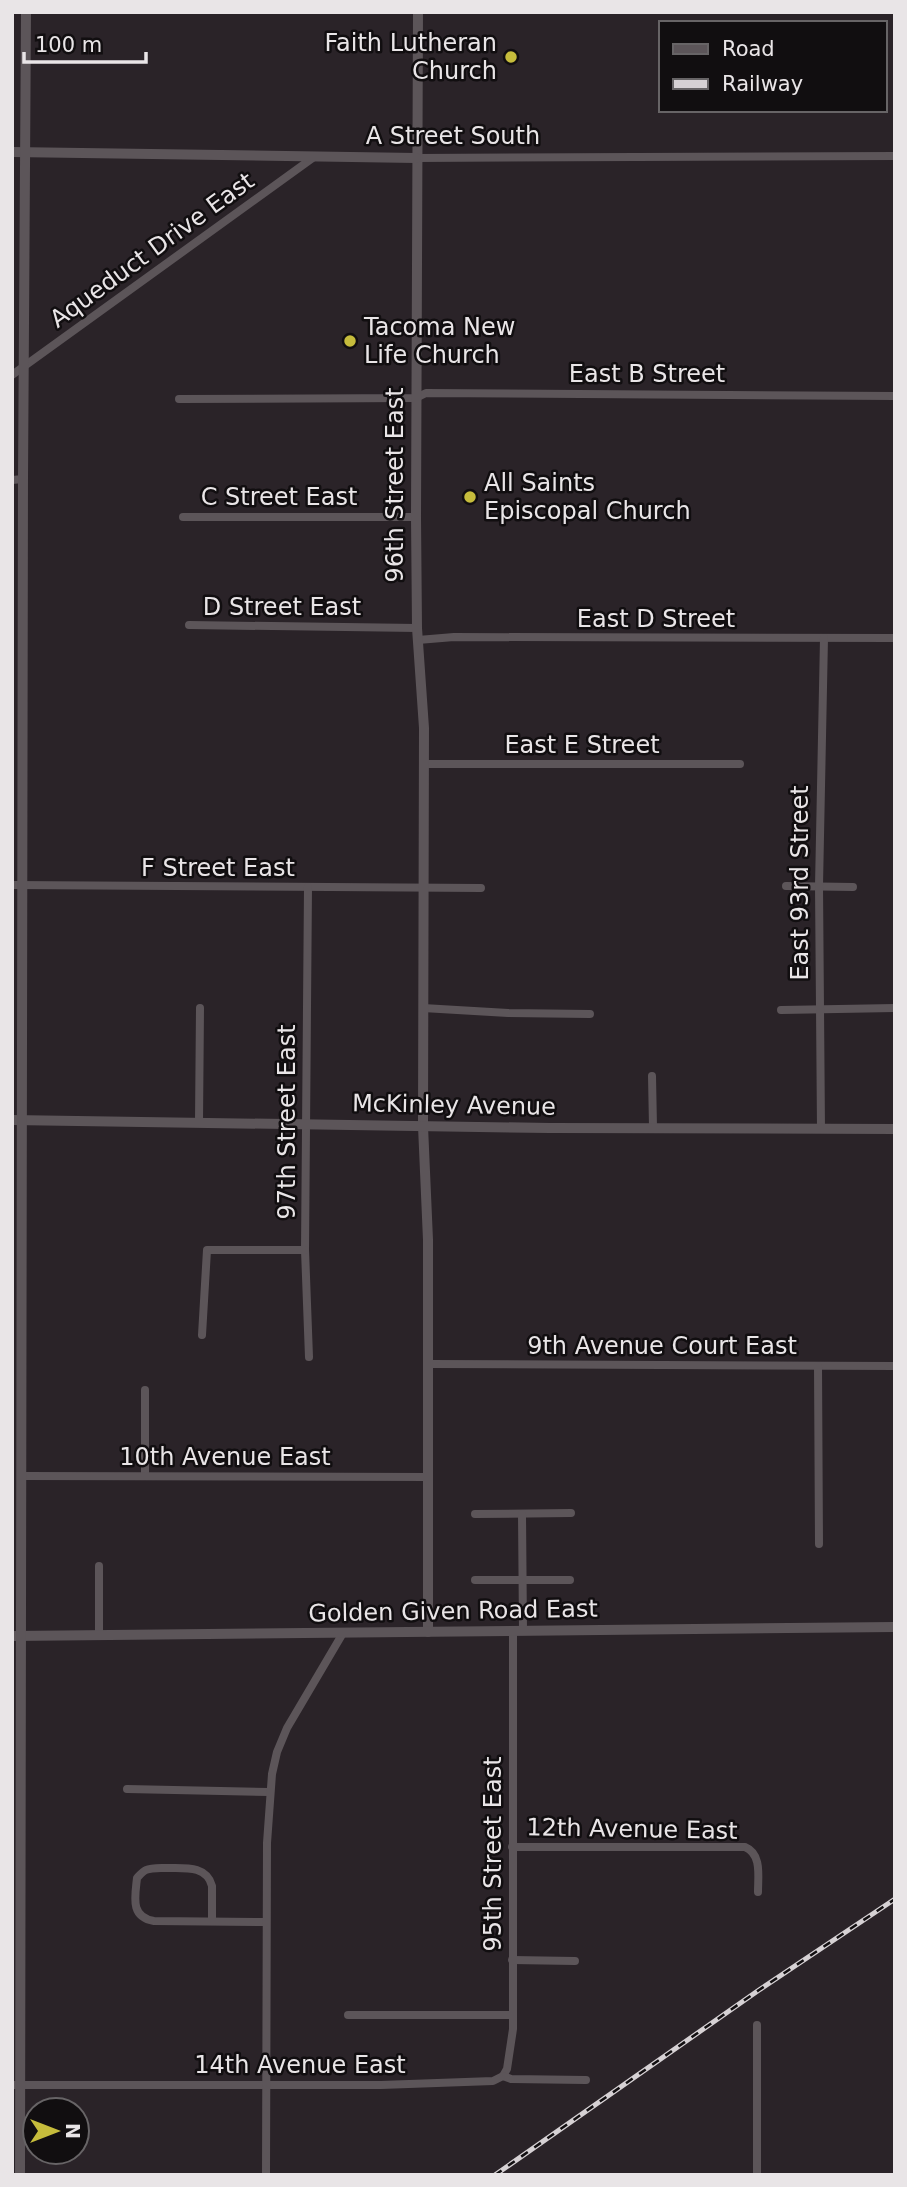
<svg xmlns="http://www.w3.org/2000/svg" width="907" height="2187" font-family="'DejaVu Sans',sans-serif">
  <rect width="100%" height="100%" fill="#2a2328"/>
  <g fill="none" stroke-linecap="round" stroke-linejoin="round">
    <g stroke="#5c5559" stroke-width="8">
      <polyline points="416,158 895,156"/>
      <polyline points="12,375 314,157"/>
      <polyline points="179,399 416,398 426,393 895,396"/>
      <polyline points="12,480 23,479"/>
      <polyline points="183,517 416,517"/>
      <polyline points="189,625 417,628"/>
      <polyline points="418,640 454,637 895,638"/>
      <polyline points="424,764 740,764"/>
      <polyline points="12,885 481,888"/>
      <polyline points="786,886 853,887"/>
      <polyline points="308,887 305,1250 309,1357"/>
      <polyline points="423,1008 508,1013 590,1014"/>
      <polyline points="781,1010 895,1008"/>
      <polyline points="652,1076 653,1127"/>
      <polyline points="199,1122 200,1008"/>
      <polyline points="821,1129 819,886 824,638"/>
      <polyline points="202,1335 207,1250 305,1250"/>
      <polyline points="428,1364 895,1366"/>
      <polyline points="818,1366 819,1544"/>
      <polyline points="145,1390 145,1476"/>
      <polyline points="23,1476 428,1477"/>
      <polyline points="475,1514 571,1513"/>
      <polyline points="522,1514 523,1630"/>
      <polyline points="99,1566 99,1636"/>
      <polyline points="475,1580 570,1580"/>
      <polyline points="127,1789 269,1792"/>
      <path d="M 512,1847 L 745,1847 C 762,1854 758,1876 758,1892"/>
      <path d="M 212,1921 L 212,1886 C 207,1866 186,1868 169,1868 C 162,1868 152,1867 146,1870 C 143,1871 139,1876 137,1878 C 135,1897 130,1917 154,1921 L 266,1922"/>
      <polyline points="512,1960 575,1961"/>
      <polyline points="348,2015 513,2015"/>
      <polyline points="757,2025 757,2175"/>
      <polyline points="503,2076 507,2069 513,2029 513,1630"/>
      <polyline points="12,2085 381,2085 493,2081 503,2076 511,2079 586,2080"/>
      <polyline points="266,2175 267,1843 272,1774 277,1752 287,1728 343,1633"/>
    </g>
    <g stroke="#5c5559" stroke-width="10">
      <polyline points="418,12 416,517 417,628 424,728 423,1126 428,1240 428,1632"/>
      <polyline points="12,152 416,158"/>
      <polyline points="12,1120 550,1128 895,1129"/>
      <polyline points="12,1636 895,1627"/>
      <polyline points="20,2175 23,479 26,12"/>
    </g>
    <g stroke="#d6d1d4" stroke-width="5">
      <polyline id="rail" points="495,2175 759,1990 895,1899"/>
    </g>
    <use href="#rail" stroke="#110e10" stroke-width="2.5" stroke-dasharray="8" stroke-linecap="butt"/>
  </g>
  <g fill="#c6bc3c" stroke="#110e10" stroke-width="2.5">
    <circle cx="511" cy="57" r="7"/>
    <circle cx="350" cy="341" r="7"/>
    <circle cx="470" cy="497" r="7"/>
  </g>
  <g text-anchor="middle" stroke-width="5" stroke-linejoin="round" paint-order="stroke">
    <g font-size="24" fill="#e9e5e7" stroke="#110e10" text-anchor="start">
      <text x="497" y="51" text-anchor="end">Faith Lutheran<tspan x="497" dy="28">Church</tspan></text>
      <text x="364" y="335">Tacoma New<tspan x="364" dy="28">Life Church</tspan></text>
      <text x="484" y="491">All Saints<tspan x="484" dy="28">Episcopal Church</tspan></text>
    </g>
    <g font-size="24" fill="#e9e5e7" stroke="#110e10">
      <text x="453" y="144">A Street South</text>
      <text transform="translate(152 250) rotate(-36)" y="8">Aqueduct Drive East</text>
      <text x="647" y="382">East B Street</text>
      <text transform="translate(395 485) rotate(-90)" y="8">96th Street East</text>
      <text x="279" y="505">C Street East</text>
      <text x="282" y="615">D Street East</text>
      <text x="656" y="627">East D Street</text>
      <text x="582" y="753">East E Street</text>
      <text x="218" y="876">F Street East</text>
      <text transform="translate(800 883) rotate(-90)" y="8">East 93rd Street</text>
      <text transform="translate(454 1105) rotate(1)" y="8">McKinley Avenue</text>
      <text transform="translate(287 1122) rotate(-90)" y="8">97th Street East</text>
      <text x="662" y="1354">9th Avenue Court East</text>
      <text x="225" y="1465">10th Avenue East</text>
      <text transform="translate(453 1611) rotate(-1)" y="8">Golden Given Road East</text>
      <text transform="translate(632 1829) rotate(1)" y="8">12th Avenue East</text>
      <text transform="translate(493 1854) rotate(-90)" y="8">95th Street East</text>
      <text x="300" y="2073">14th Avenue East</text>
    </g>
  </g>
  <rect width="907" height="2187" fill="none" stroke="#e9e5e7" stroke-width="28"/>
  <rect x="659" y="21" width="228" height="91" fill="#110e10" stroke="#676466" stroke-width="2"/>
  <rect x="673" y="44" width="35" height="10" fill="#5c5559" stroke="#676466" stroke-width="2"/>
  <text x="722" y="56" font-size="21" fill="#e9e5e7">Road</text>
  <rect x="673" y="79" width="35" height="10" fill="#d6d1d4" stroke="#676466" stroke-width="2"/>
  <text x="722" y="91" font-size="21" fill="#e9e5e7">Railway</text>
  <g transform="translate(56 2131) rotate(90)"><circle r="33" fill="#110e10" stroke="#676466" stroke-width="2"/>
  <path d="M0-5L12 26L0 18L-12 26Z" fill="#c6bc3c"/>
  <text y="-10" font-size="19" font-weight="bold" text-anchor="middle" fill="#e9e5e7">N</text>
  </g>
  <path d="M24 52v10h122v-10" fill="none" stroke="#e9e5e7" stroke-width="3.5"/>
  <text x="35" y="52" font-size="21" fill="#e9e5e7" stroke="#110e10" stroke-width="5" paint-order="stroke">100 m</text>
</svg>
